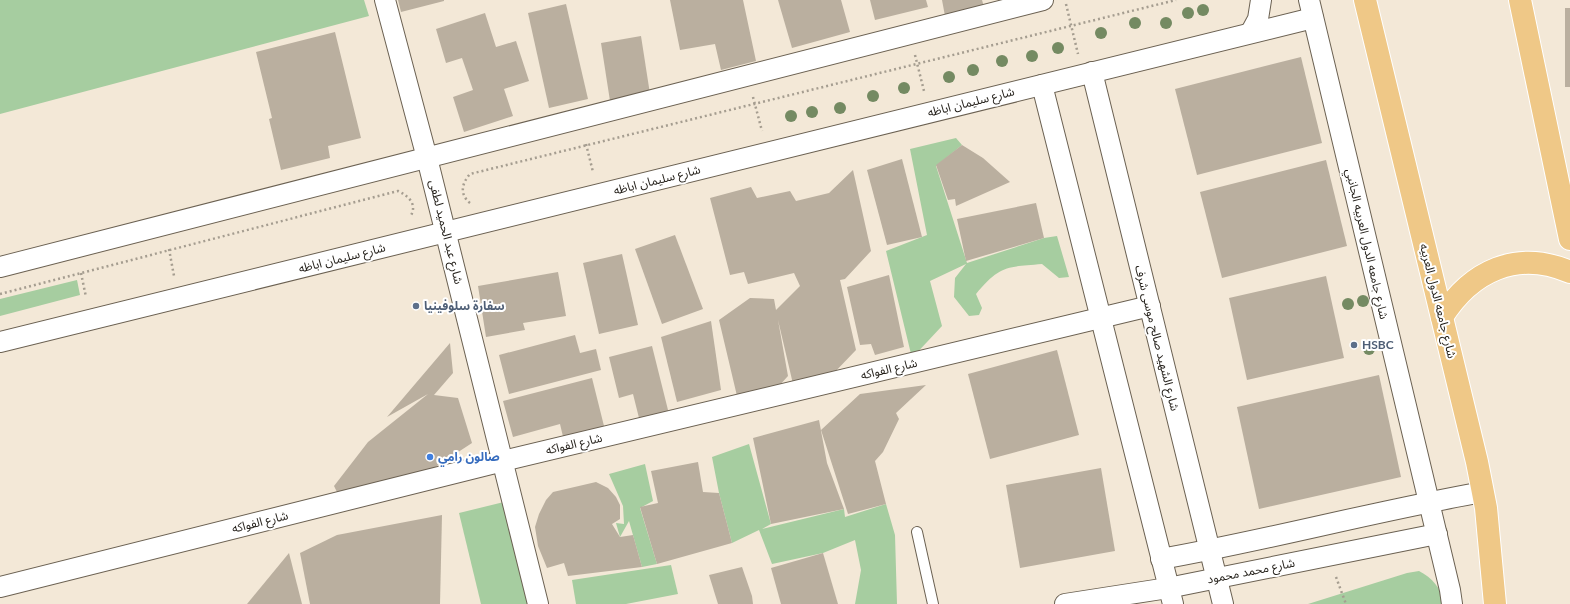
<svg xmlns="http://www.w3.org/2000/svg" width="1570" height="604" font-family="Lato,'Noto Sans Arabic',sans-serif">
  <rect width="100%" height="100%" fill="#f3e8d7"/>
  <g fill="#a6cda0">
    <polygon points="0,0 364,0 369,16 0,114"/>
    <path d="M 956,138 L 962,145 L 936,166 L 967,263 L 1044,238 L 1057,236 L 1069,277 L 1059,278 L 1042,264 C 1007,267 1000,265 976,294 L 982,308 L 979,315 L 969,316 L 954,297 L 955,278 L 966,264 L 930,281 L 942,326 L 912,358 L 886,251 L 927,235 L 910,149 Z"/>
    <polygon points="77,280 80,295 0,316 0,299"/>
    <polygon points="749,444 771,524 762,529 844,509 845,517 886,504 895,535 897,604 855,604 861,570 855,540 823,553 772,564 759,530 732,543 719,493 712,457"/>
    <polygon points="645,464 653,501 640,508 657,564 642,567 629,521 620,537 616,523 624,524 623,506 609,474"/>
    <polygon points="508,501 532,604 481,604 459,513"/>
    <polygon points="671,565 678,594 626,604 576,604 572,580"/>
    <path d="M 1419,571 C 1432,578 1442,588 1443,604 L 1308,604 L 1407,573 Z"/>
  </g>
  <g fill="#baaf9f">
    <polygon points="398,0 444,0 444,1 401,12"/>
    <polygon points="670,0 743,0 756,61 721,70 715,44 680,50"/>
    <polygon points="778,0 841,0 850,32 792,48"/>
    <polygon points="870,0 926,0 928,7 875,20"/>
    <polygon points="942,0 982,0 984,7 945,16"/>
    <polygon points="566,4 588,99 549,108 528,13"/>
    <rect x="1565" y="8" width="5" height="79"/>
    <polygon points="485,13 496,47 516,41 529,81 504,89 513,116 464,132 453,97 473,90 462,58 446,63 436,29"/>
    <polygon points="335,32 361,138 328,146 330,158 281,170 269,119 272,118 256,52"/>
    <polygon points="641,36 650,94 610,101 601,43"/>
    <polygon points="1301,57 1322,143 1197,175 1175,89"/>
    <polygon points="962,145 983,158 1010,182 956,206 955,199 948,200 936,165"/>
    <polygon points="902,159 922,237 887,245 867,170"/>
    <polygon points="1326,160 1347,246 1222,278 1200,192"/>
    <polygon points="853,170 871,251 845,279 840,280 856,350 831,376 793,384 778,320 788,376 778,387 737,396 719,320 750,298 774,299 776,310 800,286 794,273 748,284 744,272 730,275 710,198 751,187 757,198 790,191 796,201 829,193"/>
    <polygon points="1036,203 1044,238 966,261 957,219"/>
    <polygon points="675,235 703,309 662,324 635,249"/>
    <polygon points="622,254 638,325 599,334 583,263"/>
    <polygon points="558,272 566,316 523,323 525,330 486,337 478,286"/>
    <polygon points="889,275 904,347 875,355 871,344 860,345 847,287"/>
    <polygon points="1326,276 1344,358 1247,380 1229,298"/>
    <polygon points="711,321 721,390 677,402 661,337"/>
    <polygon points="575,335 580,353 596,349 601,370 509,394 499,355"/>
    <polygon points="450,343 453,373 434,395 458,398 472,443 417,479 340,498 334,486 368,442 428,394 387,417"/>
    <polygon points="652,346 669,414 640,422 633,394 619,398 609,357"/>
    <polygon points="1057,350 1079,435 990,459 968,374"/>
    <polygon points="1379,375 1401,477 1259,509 1237,407"/>
    <polygon points="592,378 606,434 565,445 560,424 513,437 503,401"/>
    <polygon points="926,385 896,413 899,419 883,452 875,461 886,504 848,514 821,430 860,394"/>
    <polygon points="819,420 827,463 844,509 771,524 753,438"/>
    <polygon points="698,462 703,492 719,493 732,543 657,564 640,507 658,503 651,471"/>
    <polygon points="1101,468 1115,551 1020,568 1006,485"/>
    <polygon points="596,482 608,488 616,497 620,505 620,519 612,524 620,537 633,535 642,567 568,576 564,563 547,568 538,546 535,527 539,514 546,500 553,492"/>
    <polygon points="442,515 440,604 310,604 300,553 337,535"/>
    <polygon points="289,553 302,604 247,604"/>
    <polygon points="823,553 838,604 781,604 771,568"/>
    <polygon points="742,567 752,596 753,604 718,604 709,575"/>
  </g>
  <g fill="none" stroke-linecap="round" stroke-linejoin="round">
    <g stroke="#6b6152" stroke-width="12">
      <polyline id="lane" points="917,532 933,604"/>
    </g>
    <g stroke="#6b6152" stroke-width="22">
      <g id="street">
        <polyline points="385,0 427,158 538,604"/>
        <polyline points="1309,0 1450,590 1452,604"/>
        <polyline points="1251,32 1258,19 1261,0"/>
        <polyline points="1092,72 1223,604"/>
        <polyline points="1042,85 1173,604"/>
        <polyline points="0,267 1043,0"/>
        <polyline points="0,342 1313,18"/>
        <path d="M 1161,559 C 1269,540 1375,511 1483,492"/>
        <polyline points="0,587 503,461 1150,306"/>
        <polyline points="1065,604 1168,588 1437,534"/>
      </g>
    </g>
    <g stroke="#fff" stroke-width="24">
      <g id="primary">
        <polyline points="1365,0 1477,462 1486,508 1495,604"/>
        <polyline points="1520,0 1570,239"/>
        <path d="M 1442,317 C 1471,271 1517,249 1570,272"/>
      </g>
    </g>
    <g stroke="#a59d90" stroke-width="2.5" stroke-dasharray="2 3" stroke-linecap="butt">
      <polyline points="1066,4 1078,54"/>
      <polyline points="915,55 924,91"/>
      <polyline points="753,97 762,131"/>
      <polyline points="586,144 593,172"/>
      <path d="M 470,203 C 459,194 462,183 470,174 L 1176,0"/>
      <polyline points="169,249 174,276"/>
      <polyline points="81,273 86,297"/>
      <path d="M 0,294 L 398,191 C 409,196 418,205 410,217"/>
      <polyline points="1336,577 1346,604"/>
    </g>
    <use href="#lane" stroke="#fff" stroke-width="10"/>
    <use href="#street" stroke="#fff" stroke-width="20"/>
    <use href="#primary" stroke="#efc887" stroke-width="22"/>
  </g>
  <g fill="#748a62">
    <circle cx="1203" cy="10" r="6"/>
    <circle cx="1188" cy="13" r="6"/>
    <circle cx="1135" cy="23" r="6"/>
    <circle cx="1166" cy="23" r="6"/>
    <circle cx="1101" cy="33" r="6"/>
    <circle cx="1058" cy="48" r="6"/>
    <circle cx="1032" cy="56" r="6"/>
    <circle cx="1002" cy="61" r="6"/>
    <circle cx="973" cy="70" r="6"/>
    <circle cx="949" cy="77" r="6"/>
    <circle cx="904" cy="88" r="6"/>
    <circle cx="873" cy="96" r="6"/>
    <circle cx="840" cy="108" r="6"/>
    <circle cx="812" cy="112" r="6"/>
    <circle cx="791" cy="116" r="6"/>
    <circle cx="1363" cy="301" r="6"/>
    <circle cx="1348" cy="304" r="6"/>
    <circle cx="1369" cy="349" r="6"/>
  </g>
  <g fill="#5c6f8a" stroke="#fff" stroke-width="1.5">
    <circle cx="416" cy="306" r="4"/>
    <circle cx="1354" cy="345" r="4"/>
  </g>
  <circle fill="#3f7fe0" stroke="#fff" stroke-width="1.5" cx="430" cy="457" r="4"/>
  <g text-anchor="middle" stroke-width="4" stroke-linejoin="round" paint-order="stroke">
    <g font-size="12" fill="#221e18" stroke="#fff">
      <text transform="translate(971 102) rotate(-14)" y="4">شارع سليمان اباظه</text>
      <text transform="translate(657 180) rotate(-14)" y="4">شارع سليمان اباظه</text>
      <text transform="translate(446 232) rotate(76)" y="4">شارع عبد الحميد لطفى</text>
      <text transform="translate(1367 244) rotate(77)" y="4">شارع جامعه الدول العربيه الجانبي</text>
      <text transform="translate(342 258) rotate(-14)" y="4">شارع سليمان اباظه</text>
      <text transform="translate(1438 301) rotate(76)" y="4">شارع جامعه الدول العربيه</text>
      <text transform="translate(1157 338) rotate(76)" y="4">شارع الشهيد صالح موسى شرف</text>
      <text transform="translate(889 369) rotate(-13)" y="4">شارع الفواكه</text>
      <text transform="translate(574 444) rotate(-13)" y="4">شارع الفواكه</text>
      <text transform="translate(260 522) rotate(-14)" y="4">شارع الفواكه</text>
      <text transform="translate(1251 571) rotate(-11)" y="4">شارع محمد محمود</text>
    </g>
    <g font-size="12" font-weight="bold" fill="#4e5e75" stroke="#fff" text-anchor="start">
      <text x="424" y="310">سفارة سلوفينيا</text>
      <text x="1362" y="349">HSBC</text>
    </g>
    <g font-size="12" font-weight="bold" fill="#366cbe" stroke="#fff" text-anchor="start">
      <text x="438" y="461">صالون رامي</text>
    </g>
  </g>
</svg>
